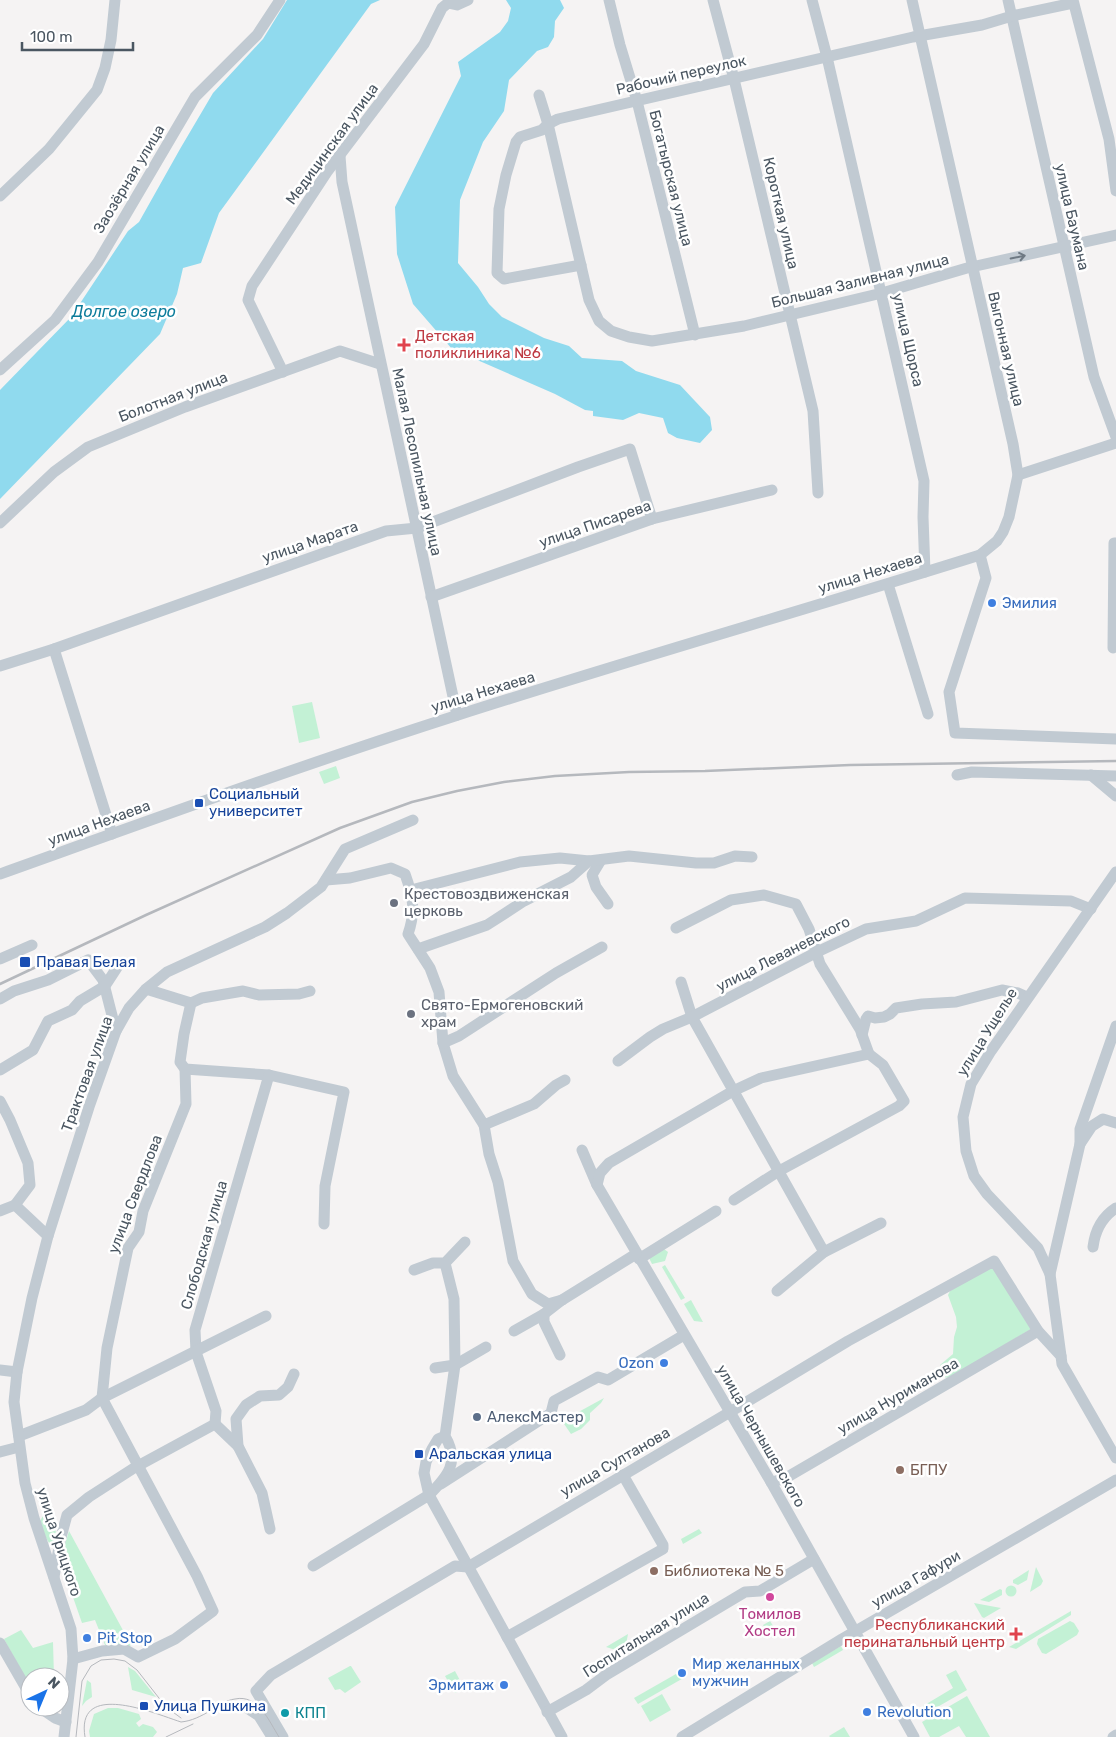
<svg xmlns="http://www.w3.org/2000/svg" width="1116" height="1737" font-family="Rubik,sans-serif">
  <rect width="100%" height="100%" fill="#f5f3f3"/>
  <g fill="#c3f1d5">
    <polygon points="312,702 320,738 299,743 292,706"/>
    <polygon points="336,766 340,778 324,784 319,772"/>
    <polygon points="664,1249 668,1252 665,1261 652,1264 649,1258"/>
    <polygon points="665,1265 685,1298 681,1300 662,1267"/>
    <polygon points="992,1265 1031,1329 949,1378 943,1377 940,1365 953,1354 954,1337 957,1327 956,1317 948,1295 950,1291"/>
    <polygon points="691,1300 703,1322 694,1321 684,1304"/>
    <polygon points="604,1398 601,1403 590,1413 590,1420 581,1429 571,1434 562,1421"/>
    <path d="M 49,1515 C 58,1522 56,1535 54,1546 L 51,1546 L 46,1538 L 40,1521 L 43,1516 Z"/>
    <polygon points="699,1529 702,1533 683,1544 681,1539"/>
    <polygon points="69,1531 131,1645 128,1647 105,1645 95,1620 82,1623 60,1560"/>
    <polygon points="1036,1567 1043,1581 1041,1585 1030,1592"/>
    <polygon points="1029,1570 1027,1580 1018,1585 1013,1583 1013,1580"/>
    <circle cx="1011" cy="1591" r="5.5"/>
    <polygon points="1000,1589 1002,1590 1002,1595 989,1602 980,1600"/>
    <polygon points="974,1603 1001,1608 984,1618 982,1617"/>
    <polygon points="1071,1611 1071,1615 1016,1649 1009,1647"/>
    <polygon points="770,1621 777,1632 770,1636 763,1625"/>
    <polygon points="1070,1621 1074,1623 1079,1631 1077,1635 1046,1654 1042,1653 1037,1644 1038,1639"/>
    <polygon points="21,1630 33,1648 53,1642 54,1677 30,1677 30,1686 4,1639"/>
    <polygon points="628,1634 625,1650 622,1652 606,1647"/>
    <polygon points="841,1646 843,1650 814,1667 812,1663"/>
    <polygon points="350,1666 351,1666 361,1682 345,1693 340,1689 335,1690 328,1678"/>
    <polygon points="128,1667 135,1671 156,1697 132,1690"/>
    <polygon points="683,1670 687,1676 638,1704 634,1698"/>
    <polygon points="956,1670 967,1690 927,1713 923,1706 953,1688 946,1675"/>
    <polygon points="455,1671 464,1688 455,1693 445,1676"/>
    <polygon points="87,1680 91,1683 92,1697 86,1701 82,1706"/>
    <polygon points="662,1694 671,1710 650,1722 641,1706"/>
    <polygon points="967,1696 990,1737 966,1737 959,1726 939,1737 930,1737 922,1722"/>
    <polygon points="108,1708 118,1708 139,1714 141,1719 136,1723 139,1727 143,1724 153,1727 157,1732 153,1737 90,1737 89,1731 94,1714"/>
    <polygon points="844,1727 850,1737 830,1737 829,1736"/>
  </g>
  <g fill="#90daee">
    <polygon points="287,0 380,0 371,4 219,213 201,263 183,268 177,294 160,334 0,499 0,390 71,317 128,231 139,222 180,149 213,93 263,39"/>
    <polygon points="506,0 560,0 564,8 555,21 554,37 548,47 537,51 509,80 504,111 483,142 460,200 458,263 478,287 489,304 502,317 544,338 569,346 582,358 622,361 636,371 680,385 710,417 712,430 700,443 677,438 668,433 663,418 639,413 623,420 593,416 593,411 585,410 555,394 452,349 413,304 397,254 395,207 461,76 458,62 500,32 508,21 511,8"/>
  </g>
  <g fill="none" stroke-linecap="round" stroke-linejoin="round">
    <g stroke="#c1cad2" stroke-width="11">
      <polyline points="609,0 620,45 637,101 695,335"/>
      <polyline points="713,0 734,79 813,411 818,493"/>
      <polyline points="812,0 827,57 924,481 923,517 925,572"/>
      <polyline points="1008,0 1094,377 1116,437"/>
      <polyline points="1073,0 1109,139 1116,191"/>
      <polyline points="539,95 548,124 589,300 599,321 611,331 629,337 652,341 744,326 882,293 967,268 1116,235"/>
      <polyline points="340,156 342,182 457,715"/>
      <polyline points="0,196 49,149 97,90 105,68 111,40 115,0"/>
      <polyline points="581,265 504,279 497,273 499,209 506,175 516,142 520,137 542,130 548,124 558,119 913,37 982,25 1012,16 1073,3"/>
      <polyline points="0,370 55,320 98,262 195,97 257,35 280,0"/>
      <polyline points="283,372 248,300 252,286 327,172 424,44 442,8 448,3 457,5 468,0"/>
      <polyline points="1018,475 1116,443"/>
      <polyline points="0,523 54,472 88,447 185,407 340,351 380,364"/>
      <polyline points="980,555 986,578 949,692 955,733 1116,739"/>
      <polyline points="888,584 928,714"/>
      <polyline points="431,597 652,519 772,490"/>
      <polyline points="1113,648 1114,543 1116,543"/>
      <polyline points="54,649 112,834"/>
      <polyline points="0,666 54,649 386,531 417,528 578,467 630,449 652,519"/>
      <polyline points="957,775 972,772 1116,776"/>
      <polyline points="1091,775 1116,796"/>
      <polyline points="601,860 592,875 596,887 608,904"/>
      <path d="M 0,874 C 151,820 302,765 455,716 C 629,660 805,610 980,555 L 997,541 L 1003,532 L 1009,517 L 1018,475 L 1013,444 L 912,0"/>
      <path d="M 326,880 L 350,878 L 391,868 L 405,874 C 413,896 416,911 408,934 L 430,968 L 439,992 L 443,1043 L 453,1076 L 484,1125 L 489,1154 L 498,1182 L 513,1261 L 532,1294 L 548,1304 L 562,1300"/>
      <polyline points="411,890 520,862 560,858 589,861"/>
      <polyline points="676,928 731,900 764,895 796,904 809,929 820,964 860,1029 869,1054 883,1065 904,1101 899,1106 779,1171 734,1200"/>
      <polyline points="418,949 487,925 524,901 571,877 589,861 629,856 696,863 714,863 735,856 752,857"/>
      <polyline points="0,959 32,945"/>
      <polyline points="681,982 692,1017 824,1252"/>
      <polyline points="146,989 191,1003 202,998 243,991 259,995 299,994 310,991"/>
      <polyline points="0,999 14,991 48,980 88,960 103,980 116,1031"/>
      <polyline points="862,1035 866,1019 868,1016 875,1018 884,1017 890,1014 896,1008 922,1004 956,1002 1002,990 1018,993 1027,997"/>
      <polyline points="443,1043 459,1036 556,973 602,947"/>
      <polyline points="618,1061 650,1037 663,1029 692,1017 817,952 866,929 916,921 965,898 1071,901 1091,909"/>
      <polyline points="185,1069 269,1075 344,1092 325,1186 324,1224"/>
      <polyline points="0,1070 33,1050 48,1021 72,1010 80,1001 105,986 118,966"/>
      <polyline points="0,1101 10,1120 28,1163 30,1185 15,1205"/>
      <polyline points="484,1125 534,1104 556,1085 565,1080"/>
      <polyline points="1080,1144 1092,1126 1103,1119 1116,1123"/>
      <polyline points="582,1150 597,1185 771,1482 914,1737"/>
      <polyline points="597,1185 600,1173 609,1163 733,1091 761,1078 869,1054"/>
      <polyline points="0,1211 15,1205 48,1236"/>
      <path d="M 1093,1247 C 1095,1231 1102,1217 1116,1208"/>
      <polyline points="639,1259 716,1211"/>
      <polyline points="414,1270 433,1263 445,1263 465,1242"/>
      <polyline points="1050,1274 1080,1144 1080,1129 1116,1026"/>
      <polyline points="777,1291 824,1252 881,1223"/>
      <polyline points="544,1314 544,1322 560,1355"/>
      <polyline points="514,1331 544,1314 562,1300 636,1254"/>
      <polyline points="1061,1356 1050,1274 1038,1248 987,1194 974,1176 966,1151 963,1117 971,1084 991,1051 1116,872"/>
      <polyline points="435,1368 455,1365 486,1347"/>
      <polyline points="0,1370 17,1372"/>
      <polyline points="215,1424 216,1411 196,1352 195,1330 269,1075"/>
      <polyline points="19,1436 86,1410 102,1398 266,1316"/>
      <path d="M 445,1436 L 438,1439 L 432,1449 L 426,1462 L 424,1473 L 429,1495 C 448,1476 460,1462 445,1436 L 455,1365 L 454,1299 L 445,1263"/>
      <polyline points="0,1452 19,1447"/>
      <polyline points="771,1482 784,1479 1038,1331"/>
      <polyline points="441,1484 551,1413 554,1401 598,1377 608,1380 684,1335"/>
      <polyline points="270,1529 262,1493 238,1446 236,1419 246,1405 260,1396 279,1395 288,1387 294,1374"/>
      <polyline points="313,1566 429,1495 562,1737"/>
      <polyline points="54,1577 60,1541 67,1515 89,1497 134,1468 215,1424 238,1446"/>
      <polyline points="507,1637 663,1549 663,1545 623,1475"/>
      <polyline points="0,1643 30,1695"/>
      <polyline points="73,1659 102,1651 124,1649 138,1657 175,1639 213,1611 197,1576 102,1398 107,1348 128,1248 139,1232 143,1211 186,1104 185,1069 180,1062 184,1034 191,1003"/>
      <polyline points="39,1707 55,1718 66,1722"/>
      <polyline points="247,1708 259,1716 272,1737"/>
      <polyline points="547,1712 586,1690 606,1675 745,1592 760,1591 814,1559"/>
      <polyline points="64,1737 73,1659 71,1629 34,1518 25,1483 14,1402 17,1372 32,1298 48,1236 89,1107 116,1031 129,1008 146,989 167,972 265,927 287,913 321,887 345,849 413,820"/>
      <polyline points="283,1737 256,1691 271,1675 455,1566 468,1567 730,1412 848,1341 994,1261 1038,1331 1061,1356 1062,1364 1116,1458"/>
      <polyline points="682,1737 842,1639 1116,1480"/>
      <polyline points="1113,1737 1116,1735"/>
    </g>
    <g stroke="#b5b8bd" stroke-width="1">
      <polyline points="76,1737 82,1681 91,1666 101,1660 114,1659 125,1661 137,1670 166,1707 181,1718"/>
      <path d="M 85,1737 C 75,1679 156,1714 181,1722 C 192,1721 201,1716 210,1711 C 218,1706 226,1700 235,1699 C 258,1694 269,1721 279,1737"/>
      <polyline points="166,1737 193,1724"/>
    </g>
    <polyline stroke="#b5b8bd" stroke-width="2.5" points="0,984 146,915 340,828 412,802 457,791 504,782 555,776 629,772 705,771 850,765 1116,761"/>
  </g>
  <defs><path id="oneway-shaft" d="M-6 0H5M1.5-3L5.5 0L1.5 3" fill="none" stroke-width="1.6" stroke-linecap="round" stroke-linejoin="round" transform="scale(1.25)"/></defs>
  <use stroke="#6e7983" href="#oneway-shaft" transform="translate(1018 257) rotate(-12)"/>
  <g fill="#e0444e" stroke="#fff" stroke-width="2">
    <path d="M401.5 337.5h5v5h5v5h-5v5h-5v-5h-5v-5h5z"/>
    <path d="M1013.5 1626.5h5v5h5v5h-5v5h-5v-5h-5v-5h5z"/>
  </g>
  <g fill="#3f7fe0" stroke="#fff" stroke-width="2">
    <circle cx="992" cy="603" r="5"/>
    <circle cx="664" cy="1363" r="5"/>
    <circle cx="87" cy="1638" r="5"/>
    <circle cx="682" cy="1673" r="5"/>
    <circle cx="504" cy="1685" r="5"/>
    <circle cx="867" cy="1712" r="5"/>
  </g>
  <g fill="#1a4fb4" stroke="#fff" stroke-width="2">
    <rect x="194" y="798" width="10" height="10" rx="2.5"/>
    <rect x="19" y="956" width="12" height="12" rx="2.5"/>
    <rect x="414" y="1449" width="10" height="10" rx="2.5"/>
    <rect x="139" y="1701" width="10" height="10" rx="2.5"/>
  </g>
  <g fill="#6b7280" stroke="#fff" stroke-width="2">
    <circle cx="394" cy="903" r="5"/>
    <circle cx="411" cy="1014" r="5"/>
  </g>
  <circle fill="#5c6f8a" stroke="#fff" stroke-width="2" cx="477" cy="1417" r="5"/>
  <g fill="#8d6e63" stroke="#fff" stroke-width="2">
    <circle cx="900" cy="1470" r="5"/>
    <circle cx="654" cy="1571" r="5"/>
  </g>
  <circle fill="#d1479c" stroke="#fff" stroke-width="2" cx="770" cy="1597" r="5"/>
  <circle fill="#0f9aa8" stroke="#fff" stroke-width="2" cx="285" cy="1713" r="5"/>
  <g text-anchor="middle" stroke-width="5" stroke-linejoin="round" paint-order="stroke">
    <g font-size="15" fill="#4a5661" stroke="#fff">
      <text transform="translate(681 75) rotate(-13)" y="5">Рабочий переулок</text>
      <text transform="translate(332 144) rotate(-54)" y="5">Медицинская улица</text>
      <text transform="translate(671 178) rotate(76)" y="5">Богатырская улица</text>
      <text transform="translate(129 179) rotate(-59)" y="5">Заозёрная улица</text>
      <text transform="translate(781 213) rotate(77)" y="5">Короткая улица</text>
      <text transform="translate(1072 217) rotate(77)" y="5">улица Баумана</text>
      <text transform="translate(860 281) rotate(-14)" y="5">Большая Заливная улица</text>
      <text transform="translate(908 340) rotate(77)" y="5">улица Щорса</text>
      <text transform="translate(1006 349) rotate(77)" y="5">Выгонная улица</text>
      <text transform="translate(173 397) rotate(-21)" y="5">Болотная улица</text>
      <text transform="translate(417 462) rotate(78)" y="5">Малая Лесопильная улица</text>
      <text transform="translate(595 524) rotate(-19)" y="5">улица Писарева</text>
      <text transform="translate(310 542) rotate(-19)" y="5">улица Марата</text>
      <text transform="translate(870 573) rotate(-17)" y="5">улица Нехаева</text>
      <text transform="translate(483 692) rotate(-17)" y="5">улица Нехаева</text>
      <text transform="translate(99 823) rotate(-20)" y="5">улица Нехаева</text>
      <text transform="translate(783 954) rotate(-27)" y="5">улица Леваневского</text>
      <text transform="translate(987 1032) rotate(-58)" y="5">улица Ущелье</text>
      <text transform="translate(87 1074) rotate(-70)" y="5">Трактовая улица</text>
      <text transform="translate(135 1194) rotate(-69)" y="5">улица Свердлова</text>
      <text transform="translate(204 1245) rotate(-74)" y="5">Слободская улица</text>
      <text transform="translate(898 1396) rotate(-30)" y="5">улица Нуриманова</text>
      <text transform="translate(761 1436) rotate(60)" y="5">улица Чернышевского</text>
      <text transform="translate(615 1462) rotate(-30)" y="5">улица Султанова</text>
      <text transform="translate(59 1542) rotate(72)" y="5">улица Урицкого</text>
      <text transform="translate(916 1579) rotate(-30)" y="5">улица Гафури</text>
      <text transform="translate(646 1635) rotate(-32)" y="5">Госпитальная улица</text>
    </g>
    <g font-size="15" fill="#be3a42" stroke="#fff" text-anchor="start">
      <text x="415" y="341">Детская<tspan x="415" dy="17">поликлиника №6</tspan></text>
      <text x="1005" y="1630" text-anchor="end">Республиканский<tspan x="1005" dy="17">перинатальный центр</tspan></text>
    </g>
    <g font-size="15" fill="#366cbe" stroke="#fff" text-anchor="start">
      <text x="1002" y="608">Эмилия</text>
      <text x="654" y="1368" text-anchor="end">Ozon</text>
      <text x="97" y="1643">Pit Stop</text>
      <text x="692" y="1669">Мир желанных<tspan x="692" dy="17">мужчин</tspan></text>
      <text x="494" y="1690" text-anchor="end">Эрмитаж</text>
      <text x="877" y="1717">Revolution</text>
    </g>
    <g font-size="15" fill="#164399" stroke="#fff" text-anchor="start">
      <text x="209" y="799">Социальный<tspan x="209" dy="17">университет</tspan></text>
      <text x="36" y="967">Правая Белая</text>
      <text x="429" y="1459">Аральская улица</text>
      <text x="154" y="1711">Улица Пушкина</text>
    </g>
    <g font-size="15" fill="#5b616d" stroke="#fff" text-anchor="start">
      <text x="404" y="899">Крестовоздвиженская<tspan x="404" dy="17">церковь</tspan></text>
      <text x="421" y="1010">Свято-Ермогеновский<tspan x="421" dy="17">храм</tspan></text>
    </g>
    <g font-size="15" fill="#4e5e75" stroke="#fff" text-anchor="start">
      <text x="487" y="1422">АлексМастер</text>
    </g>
    <g font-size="15" fill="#785e54" stroke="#fff" text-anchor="start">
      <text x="910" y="1475">БГПУ</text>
      <text x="664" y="1576">Библиотека № 5</text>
    </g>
    <g font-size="15" fill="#b23c85" stroke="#fff">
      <text x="770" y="1619">Томилов<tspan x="770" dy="17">Хостел</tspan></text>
    </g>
    <g font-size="15" fill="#0d838f" stroke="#fff" text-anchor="start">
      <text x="295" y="1718">КПП</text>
    </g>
    <g font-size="16" font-style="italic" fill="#0c7c9b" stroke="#fff">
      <text x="124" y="317">Долгое озеро</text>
    </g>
  </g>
  <g transform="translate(45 1692) rotate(44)"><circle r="24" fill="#ffffff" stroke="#b7bbc0"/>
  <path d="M0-4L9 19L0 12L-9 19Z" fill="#1a73e8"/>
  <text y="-8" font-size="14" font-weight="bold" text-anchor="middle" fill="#4a5661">N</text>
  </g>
  <path d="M22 42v8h111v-8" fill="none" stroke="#4a5661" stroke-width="2.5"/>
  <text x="30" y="42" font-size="15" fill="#4a5661" stroke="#ffffff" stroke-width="4" paint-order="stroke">100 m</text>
</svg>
